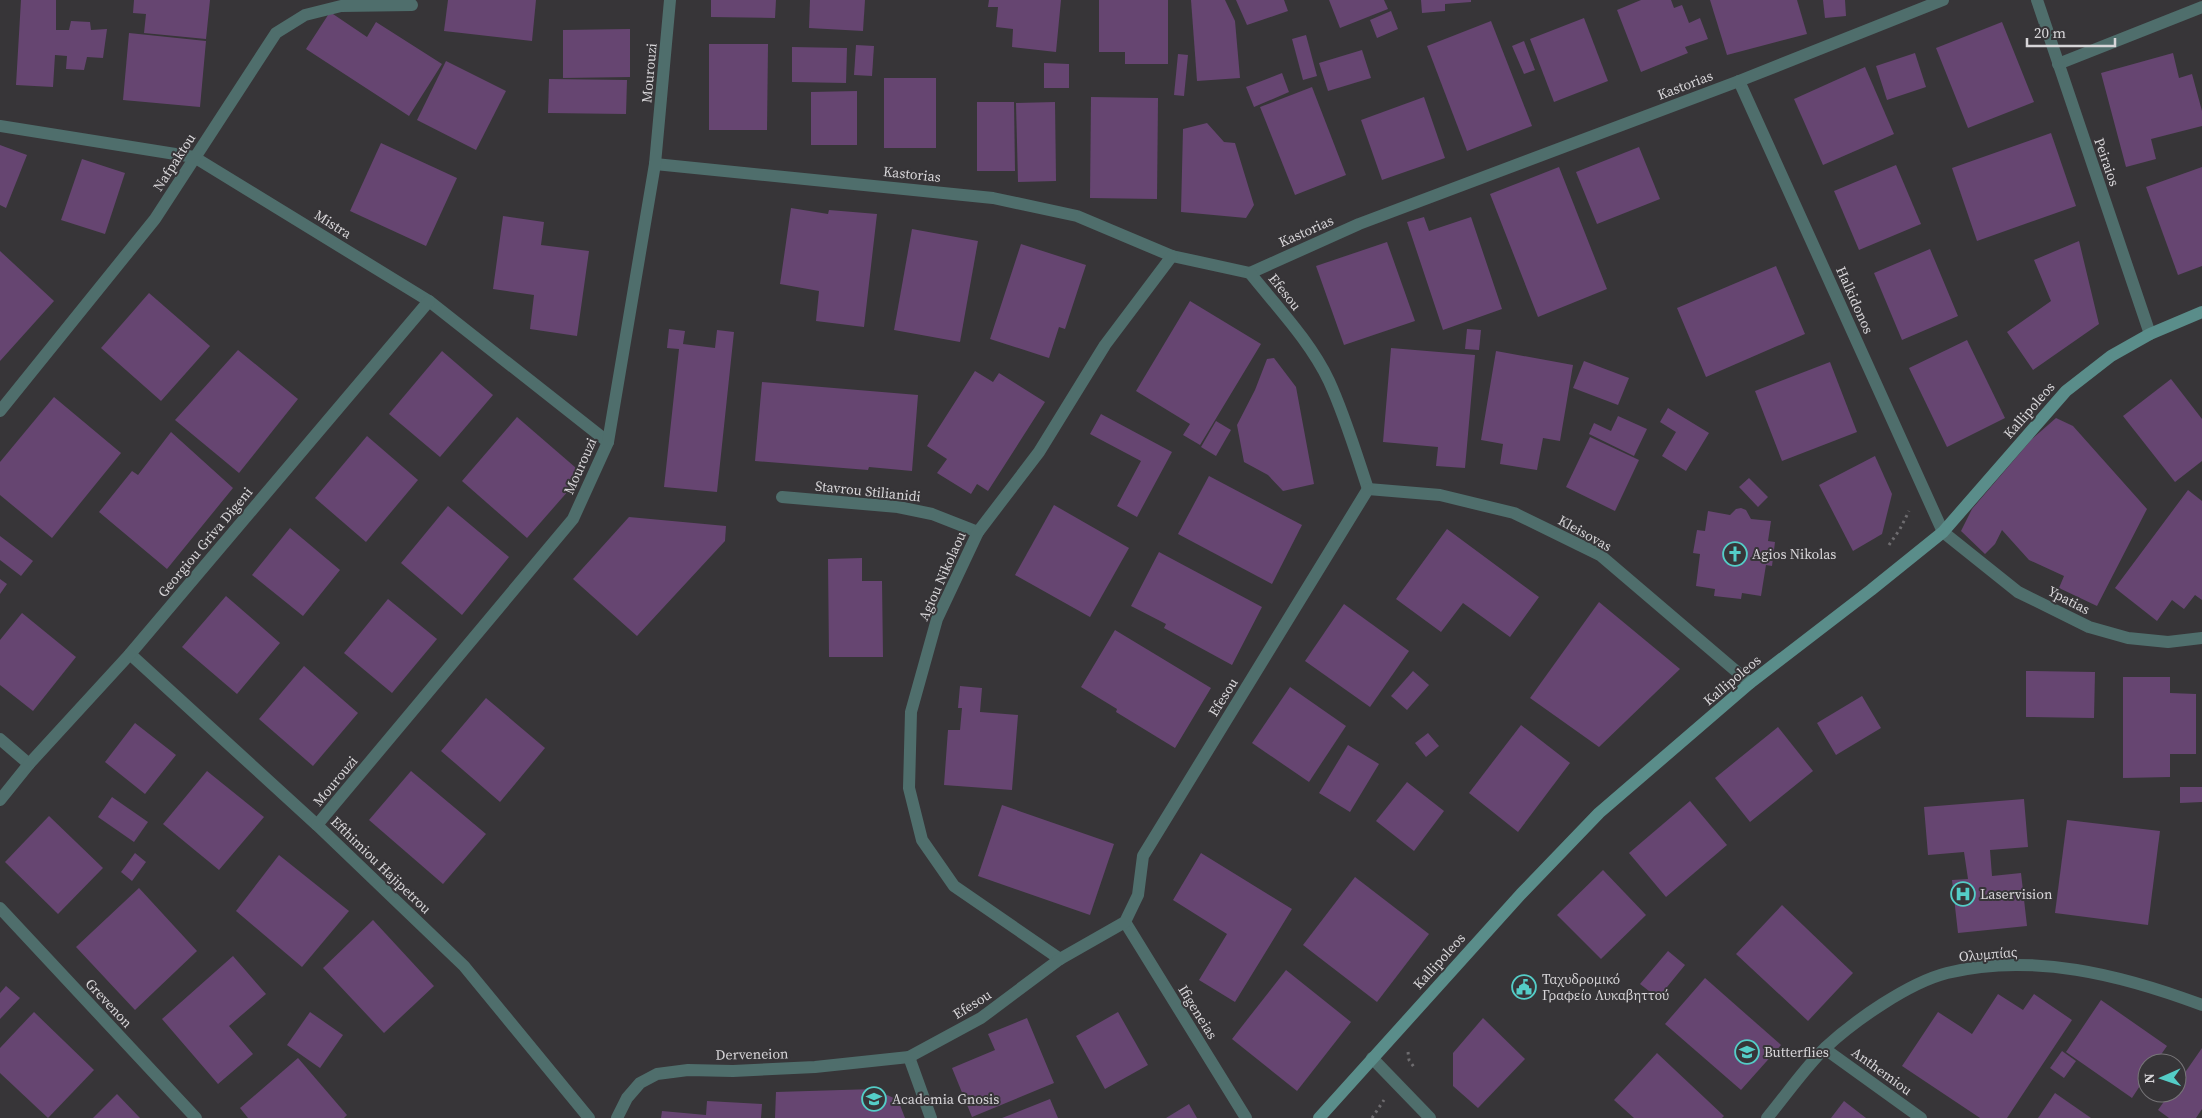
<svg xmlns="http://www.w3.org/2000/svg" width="2202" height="1118" font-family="'Source Serif 4',serif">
  <rect width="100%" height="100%" fill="#373538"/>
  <g fill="#664571">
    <polygon points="21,0 56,0 56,30 69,30 71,21 90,22 91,30 107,29 103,58 87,57 84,70 66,69 67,56 55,55 53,87 16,85"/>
    <polygon points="134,0 210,0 206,39 144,33 146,14 133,13"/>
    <polygon points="448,0 536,0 532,41 444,31"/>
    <polygon points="711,0 776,0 775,18 711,17"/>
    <polygon points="810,0 865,0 863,31 809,28"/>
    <polygon points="989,0 1061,0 1056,52 1012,47 1013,29 996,27 998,7 988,7"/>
    <polygon points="1099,0 1168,0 1168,64 1125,64 1125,52 1099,52"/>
    <polygon points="1191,0 1225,0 1235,21 1240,78 1197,81"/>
    <polygon points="1236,0 1284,0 1288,11 1247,25"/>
    <polygon points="1329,0 1384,0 1388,9 1340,28"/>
    <polygon points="1421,0 1471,0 1471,2 1445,4 1445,11 1422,13"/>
    <polygon points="1641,0 1671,0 1674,8 1682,5 1689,23 1700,18 1708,39 1685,47 1688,53 1641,72 1617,10"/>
    <polygon points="1710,0 1797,0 1807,34 1727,55"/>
    <polygon points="1823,0 1845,0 1846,16 1825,18"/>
    <polygon points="1391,11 1398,29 1377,38 1370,20"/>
    <polygon points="330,12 367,37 376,22 442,64 409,116 306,49"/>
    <polygon points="1584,18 1608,81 1554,102 1530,39"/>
    <polygon points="1491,21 1532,126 1467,151 1427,46"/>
    <polygon points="2002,22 2034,102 1968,128 1936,48"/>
    <polygon points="630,29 630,77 563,78 563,30"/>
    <polygon points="129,33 206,41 200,107 123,100"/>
    <polygon points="1306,35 1317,76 1303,80 1292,39"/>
    <polygon points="1524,41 1535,70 1524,74 1512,46"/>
    <polygon points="709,44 768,44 767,130 709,130"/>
    <polygon points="856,45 874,46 872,76 854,75"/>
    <polygon points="792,47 847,48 846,83 792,82"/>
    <polygon points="1362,50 1371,78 1328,91 1319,63"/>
    <polygon points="1915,53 1926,87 1887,100 1876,66"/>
    <polygon points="2173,53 2179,78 2192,74 2202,111 2202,126 2151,139 2156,159 2126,167 2101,73"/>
    <polygon points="1178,54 1188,55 1184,96 1174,95"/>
    <polygon points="446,61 506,91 476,150 417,120"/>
    <polygon points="1044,63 1069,64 1069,88 1044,88"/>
    <polygon points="1865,67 1894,134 1823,165 1794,99"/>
    <polygon points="1282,73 1289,92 1254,107 1246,87"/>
    <rect x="884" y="78" width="52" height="70"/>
    <polygon points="549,79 627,80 626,114 548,113"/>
    <polygon points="1312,87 1346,175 1295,195 1260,107"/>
    <polygon points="857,91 857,145 811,145 811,92"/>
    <polygon points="1091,97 1158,98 1157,199 1090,198"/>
    <polygon points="1424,97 1445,158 1382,180 1361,120"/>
    <polygon points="977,102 1014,102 1015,171 977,171"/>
    <polygon points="1055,102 1056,181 1018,182 1016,103"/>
    <polygon points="1207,123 1224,142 1235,143 1254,205 1246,218 1181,212 1183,129"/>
    <polygon points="2051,133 2076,206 1977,241 1952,168"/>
    <polygon points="381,143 457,178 426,246 350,211"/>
    <polygon points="0,145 27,155 6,208 0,205"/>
    <polygon points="1639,147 1660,199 1597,224 1576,172"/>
    <polygon points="82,159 125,173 105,234 61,220"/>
    <polygon points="1896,165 1921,224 1859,250 1834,191"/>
    <polygon points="1559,167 1607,289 1538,317 1490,194"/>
    <polygon points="2202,167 2202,266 2178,275 2146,187"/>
    <polygon points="791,208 828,214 829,210 877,214 864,327 816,321 819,291 780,284"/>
    <polygon points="503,216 544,222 541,245 589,251 577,336 530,329 534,295 493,289"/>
    <polygon points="1424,217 1429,231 1471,217 1502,309 1443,330 1407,222"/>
    <polygon points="912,229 978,241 960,342 894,330"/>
    <polygon points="2079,241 2099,324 2033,370 2007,332 2051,301 2034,260"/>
    <polygon points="1387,242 1415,321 1344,345 1316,266"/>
    <polygon points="1021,244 1086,265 1065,329 1059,327 1049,358 990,339"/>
    <polygon points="1930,249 1958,316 1902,340 1874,273"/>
    <polygon points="0,251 54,301 0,361"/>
    <polygon points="1776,266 1805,334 1706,377 1677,308"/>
    <polygon points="149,293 210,346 161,401 101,348"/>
    <polygon points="1190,301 1261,344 1200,445 1183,435 1190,424 1136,391"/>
    <polygon points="669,329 685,331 683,344 715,348 717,330 734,332 717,492 664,487 679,349 667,348"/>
    <polygon points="1467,329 1481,330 1479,350 1465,349"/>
    <polygon points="1967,340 2005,418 1947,447 1909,368"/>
    <polygon points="1391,348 1475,355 1465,468 1436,466 1438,447 1383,442"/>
    <polygon points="238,350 298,399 239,473 175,420"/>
    <polygon points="442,351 493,395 440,457 389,414"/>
    <polygon points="1496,351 1573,365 1560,441 1543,438 1537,470 1500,464 1503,444 1481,440"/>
    <polygon points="1274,358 1296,387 1314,484 1283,491 1268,475 1244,462 1237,425 1255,390 1267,359"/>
    <polygon points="1584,361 1629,378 1618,405 1573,388"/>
    <polygon points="1830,362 1857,432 1782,461 1755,391"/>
    <polygon points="975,371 993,382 999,373 1045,402 988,491 977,484 971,494 937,473 947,459 927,446"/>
    <polygon points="2171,379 2202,419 2202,461 2175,482 2123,416"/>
    <polygon points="762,382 918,395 912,471 869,467 868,470 755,461"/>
    <polygon points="54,397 121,453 52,538 0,495 0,462"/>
    <polygon points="1668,408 1709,433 1686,471 1662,456 1676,432 1660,422"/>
    <polygon points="1101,414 1172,452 1137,517 1117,506 1141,461 1090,434"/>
    <polygon points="1618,416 1647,429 1634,456 1589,434 1594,423 1611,431"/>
    <polygon points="517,417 583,474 527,538 462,481"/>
    <polygon points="2056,418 2073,426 2147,509 2097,606 2059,588 2064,576 2029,560 2002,530 1995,544 1985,554 1961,531 1972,509 2032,439"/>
    <polygon points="1216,421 1231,430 1216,456 1201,447"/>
    <polygon points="171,432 233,488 167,569 99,512 132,471 138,475"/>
    <polygon points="367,436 418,480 366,542 315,498"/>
    <polygon points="1590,437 1639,460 1615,511 1566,487"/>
    <polygon points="1875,456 1892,494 1882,534 1853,551 1819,485"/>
    <polygon points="1209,476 1302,525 1272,584 1178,534"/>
    <polygon points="1749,478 1768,497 1758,507 1739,487"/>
    <polygon points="2188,490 2202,501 2202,600 2195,595 2184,609 2172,600 2157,621 2115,588"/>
    <polygon points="1054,505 1129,548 1090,617 1015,575"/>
    <polygon points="448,506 509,557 462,615 401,563"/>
    <polygon points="1741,508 1746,510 1751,519 1771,521 1768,541 1775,542 1772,566 1766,565 1761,596 1742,593 1741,599 1714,596 1715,589 1696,586 1700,554 1693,553 1697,530 1705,531 1708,511 1730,515 1736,509"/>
    <polygon points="629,517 726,526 725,541 637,636 573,579"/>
    <polygon points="290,528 340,570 303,616 252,575"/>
    <polygon points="1447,529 1539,597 1510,637 1463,603 1441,632 1396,599"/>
    <polygon points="0,536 33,561 21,576 0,560"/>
    <polygon points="1159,552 1262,607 1232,665 1164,628 1166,624 1131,606"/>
    <polygon points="862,558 862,581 882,581 883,657 829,657 828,559"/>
    <polygon points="0,579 7,584 0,594"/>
    <polygon points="226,596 280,643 237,694 182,647"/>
    <polygon points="388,599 437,639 392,693 344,653"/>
    <polygon points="1599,602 1680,669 1599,747 1530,698"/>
    <polygon points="1344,604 1409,651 1370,707 1305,661"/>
    <polygon points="22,613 76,657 33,711 0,685 0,640"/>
    <polygon points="1115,630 1211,688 1175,748 1116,712 1117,709 1081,687"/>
    <polygon points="304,666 358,713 313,766 259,719"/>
    <polygon points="1413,671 1429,685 1407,710 1391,696"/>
    <polygon points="2026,671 2095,672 2094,718 2026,717"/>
    <polygon points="2123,677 2170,677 2170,693 2196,694 2196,754 2170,754 2170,777 2123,778"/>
    <polygon points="960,686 982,688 980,712 1018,715 1012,790 944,785 948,730 960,730 962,708 958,708"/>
    <polygon points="1290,687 1346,726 1309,782 1252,743"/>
    <polygon points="1862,696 1881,728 1836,755 1817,723"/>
    <polygon points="486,698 545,748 500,802 441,751"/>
    <polygon points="135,723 176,755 145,794 105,762"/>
    <polygon points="1521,725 1570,763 1518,832 1469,793"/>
    <polygon points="1778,727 1813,771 1750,822 1715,778"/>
    <polygon points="1428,733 1439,746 1426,757 1415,743"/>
    <polygon points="1348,745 1379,764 1350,812 1319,793"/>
    <polygon points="207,771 264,817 219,870 163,824"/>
    <polygon points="411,771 486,834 443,884 369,820"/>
    <polygon points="1407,782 1444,811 1414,851 1376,821"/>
    <polygon points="2180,787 2202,787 2202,802 2180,803"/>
    <polygon points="112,797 148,822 134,842 98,817"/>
    <polygon points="2024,799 2028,847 1990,850 1992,876 2021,873 2027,926 1958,933 1952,880 1968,879 1964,852 1928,855 1924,807"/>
    <polygon points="1690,801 1727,845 1666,897 1629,853"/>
    <polygon points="1002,805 1114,844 1090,915 978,876"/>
    <polygon points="49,816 103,868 58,914 5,862"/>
    <polygon points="2067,820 2160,831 2148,925 2055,913"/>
    <polygon points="135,853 146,862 132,881 121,872"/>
    <polygon points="1201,853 1292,909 1235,1002 1199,980 1227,934 1173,900"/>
    <polygon points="279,855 349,911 302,967 236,911"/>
    <polygon points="1603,870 1646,915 1601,959 1557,915"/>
    <polygon points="1355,877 1429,934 1377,1002 1303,945"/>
    <polygon points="139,888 197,951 135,1010 76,947"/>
    <polygon points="1782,905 1853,973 1808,1021 1736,954"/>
    <polygon points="373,920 434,986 384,1033 323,968"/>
    <polygon points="1668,951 1685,965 1658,998 1640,984"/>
    <polygon points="233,956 266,994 229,1026 253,1054 218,1084 162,1019"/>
    <polygon points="1286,970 1351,1022 1297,1091 1232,1039"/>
    <polygon points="1705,978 1781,1045 1741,1090 1665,1024"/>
    <polygon points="6,986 20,998 0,1019 0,993"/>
    <polygon points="1998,994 2023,1010 2034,994 2072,1020 2007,1118 1980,1118 1902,1066 1938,1012 1972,1034"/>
    <polygon points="2101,1000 2167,1046 2155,1063 2147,1063 2147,1075 2132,1098 2066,1052"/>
    <polygon points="34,1012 94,1070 48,1118 0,1073 0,1048"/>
    <polygon points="310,1012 343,1035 320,1068 287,1045"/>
    <polygon points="1118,1012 1148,1065 1105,1089 1076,1036"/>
    <polygon points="1027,1018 1054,1083 972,1117 952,1068 995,1050 988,1034"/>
    <polygon points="1483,1018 1525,1059 1478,1108 1453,1086 1453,1053"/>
    <polygon points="2202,1048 2202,1109 2196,1118 2169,1118 2158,1110 2170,1093 2177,1093 2177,1084"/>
    <polygon points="2062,1051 2076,1061 2064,1078 2050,1068"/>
    <polygon points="1657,1053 1724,1116 1722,1118 1634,1118 1614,1100"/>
    <polygon points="298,1058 347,1115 344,1118 248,1118 240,1108"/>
    <polygon points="874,1089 898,1100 905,1118 775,1118 776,1092"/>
    <polygon points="2055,1093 2091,1118 2038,1118"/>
    <polygon points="117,1094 140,1118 93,1118"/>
    <polygon points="1050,1099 1058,1118 1002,1118"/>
    <polygon points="707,1101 762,1104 761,1118 661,1118 662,1111 706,1115"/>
    <polygon points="1844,1101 1866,1118 1831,1118"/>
    <polygon points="1189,1104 1197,1118 1166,1118"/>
  </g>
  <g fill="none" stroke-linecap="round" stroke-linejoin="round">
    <g stroke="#6e6c6f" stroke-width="3" stroke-dasharray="2.5 4" stroke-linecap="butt">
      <polyline points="1889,545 1900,529 1909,511"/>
      <polyline points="1408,1052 1409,1060 1414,1067"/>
      <polyline points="1372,1118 1384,1100"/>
    </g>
    <g stroke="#4f6e6c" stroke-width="12">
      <polyline points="2037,0 2150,334"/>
      <polyline points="2058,64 2202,7"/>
      <polyline points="1739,81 1943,532 2018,592 2089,627 2128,638 2168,642 2202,638"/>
      <polyline points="0,126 194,157 429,301 608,442"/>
      <polyline points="655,164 993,198 1077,216 1172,256 1250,273 1359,224 1739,81 1943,0"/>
      <path d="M 1250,273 C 1277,307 1310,341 1329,381 C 1345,416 1356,453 1368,489"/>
      <polyline points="0,411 155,219 276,33 305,15 341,6 412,5"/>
      <polyline points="1368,489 1440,495 1514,513 1600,555 1750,683"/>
      <polyline points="782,497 898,507 932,514 978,532"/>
      <polyline points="130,654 317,825 464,966 589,1118"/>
      <polyline points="0,739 29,764"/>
      <polyline points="0,800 29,764 130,654 429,301"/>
      <polyline points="317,825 573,519 608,442 655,164 670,0"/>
      <polyline points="0,908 196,1118"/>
      <polyline points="1125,922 1246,1118"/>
      <polyline points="1060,959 954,886 922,840 909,788 911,712 937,619 978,532 1039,452 1105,345 1172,256"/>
      <polyline points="1825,1049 1921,1118"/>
      <polyline points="909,1057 931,1118"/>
      <polyline points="1372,1058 1430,1118"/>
      <polyline points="617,1118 627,1098 640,1083 657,1074 688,1070 733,1071 815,1067 909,1057 981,1018 1060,959 1125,922 1138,895 1143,856 1368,489"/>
      <path d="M 1767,1118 C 1786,1095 1804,1069 1825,1048 C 1854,1021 1908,983 1947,973 C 2032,952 2122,975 2202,1005"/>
    </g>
    <polyline stroke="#5a8d8a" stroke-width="12" points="1319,1118 1521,894 1599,813 1750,683 1871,590 1943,532 2066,391 2111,356 2150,334 2202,312"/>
  </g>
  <defs>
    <g id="church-ring" transform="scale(1.25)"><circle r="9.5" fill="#373538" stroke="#54cdc7" stroke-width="1.5"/><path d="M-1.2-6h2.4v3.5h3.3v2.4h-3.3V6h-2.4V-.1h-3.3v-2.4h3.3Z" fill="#54cdc7"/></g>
    <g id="hospital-ring" transform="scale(1.25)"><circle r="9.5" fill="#373538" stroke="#54cdc7" stroke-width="1.5"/><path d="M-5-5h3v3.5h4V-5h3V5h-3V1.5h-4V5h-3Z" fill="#54cdc7"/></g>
    <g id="civic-ring" transform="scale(1.25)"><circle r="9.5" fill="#373538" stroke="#54cdc7" stroke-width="1.5"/><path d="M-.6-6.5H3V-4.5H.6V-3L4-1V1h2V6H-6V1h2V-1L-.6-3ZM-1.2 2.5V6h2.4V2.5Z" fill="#54cdc7"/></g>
    <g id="school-ring" transform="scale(1.25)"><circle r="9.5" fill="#373538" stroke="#54cdc7" stroke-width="1.5"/><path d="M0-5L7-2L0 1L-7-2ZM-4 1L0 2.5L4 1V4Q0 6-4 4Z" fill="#54cdc7"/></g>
  </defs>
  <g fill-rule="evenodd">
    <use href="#church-ring" x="1735" y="554"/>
    <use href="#hospital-ring" x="1963" y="894"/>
    <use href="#civic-ring" x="1524" y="987"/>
    <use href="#school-ring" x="1747" y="1052"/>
    <use href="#school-ring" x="874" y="1099"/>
  </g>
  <g text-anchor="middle" stroke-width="4" stroke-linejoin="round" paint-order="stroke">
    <g font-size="14" fill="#d7d5d8" stroke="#373538">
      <text transform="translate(649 73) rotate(-85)" y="5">Mourouzi</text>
      <text transform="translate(1685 85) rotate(-21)" y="5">Kastorias</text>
      <text transform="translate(174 162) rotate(-57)" y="5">Nafpaktou</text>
      <text transform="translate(2107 162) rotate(71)" y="5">Peiraios</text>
      <text transform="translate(912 174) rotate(6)" y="5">Kastorias</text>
      <text transform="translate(333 224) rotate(32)" y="5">Mistra</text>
      <text transform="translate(1306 231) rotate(-24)" y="5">Kastorias</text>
      <text transform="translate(1285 292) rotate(51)" y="5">Efesou</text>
      <text transform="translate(1855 300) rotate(66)" y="5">Halkidonos</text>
      <text transform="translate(2029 410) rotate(-49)" y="5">Kallipoleos</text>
      <text transform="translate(580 466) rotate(-66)" y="5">Mourouzi</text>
      <text transform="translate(868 491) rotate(6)" y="5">Stavrou Stilianidi</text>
      <text transform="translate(1585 533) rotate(29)" y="5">Kleisovas</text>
      <text transform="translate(205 542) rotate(-50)" y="5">Georgiou Griva Digeni</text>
      <text transform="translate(942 576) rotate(-66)" y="5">Agiou Nikolaou</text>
      <text transform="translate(2069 600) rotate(27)" y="5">Ypatias</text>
      <text transform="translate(1732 680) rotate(-40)" y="5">Kallipoleos</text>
      <text transform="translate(1223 697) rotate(-58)" y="5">Efesou</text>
      <text transform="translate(335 781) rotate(-50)" y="5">Mourouzi</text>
      <text transform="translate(381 865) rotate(44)" y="5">Efthimiou Hajipetrou</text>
      <text transform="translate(1988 954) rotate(-5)" y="5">Ολυμπίας</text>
      <text transform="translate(1439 961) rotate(-48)" y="5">Kallipoleos</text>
      <text transform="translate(109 1003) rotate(47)" y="5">Grevenon</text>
      <text transform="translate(972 1004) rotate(-32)" y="5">Efesou</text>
      <text transform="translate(1198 1012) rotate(58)" y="5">Ifigeneias</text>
      <text transform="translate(752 1054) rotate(-1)" y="5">Derveneion</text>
      <text transform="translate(1882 1071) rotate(36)" y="5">Anthemiou</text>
    </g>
    <g font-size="14" fill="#d7d5d8" stroke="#373538" text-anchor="start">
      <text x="1752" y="559">Agios Nikolas</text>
      <text x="1980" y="899">Laservision</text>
      <text x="1542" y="984">Ταχυδρομικό<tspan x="1542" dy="16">Γραφείο Λυκαβηττού</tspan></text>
      <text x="1764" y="1057">Butterflies</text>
      <text x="892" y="1104">Academia Gnosis</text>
    </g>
  </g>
  <g transform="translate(2162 1078) rotate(268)"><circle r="24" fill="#373538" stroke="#777578"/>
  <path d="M0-4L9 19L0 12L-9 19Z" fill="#54cdc7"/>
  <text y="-8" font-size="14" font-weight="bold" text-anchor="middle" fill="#d7d5d8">N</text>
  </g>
  <path d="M2027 38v8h88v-8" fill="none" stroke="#d7d5d8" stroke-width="2.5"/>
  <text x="2034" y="38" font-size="15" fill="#d7d5d8" stroke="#373538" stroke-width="4" paint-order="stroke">20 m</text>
</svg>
